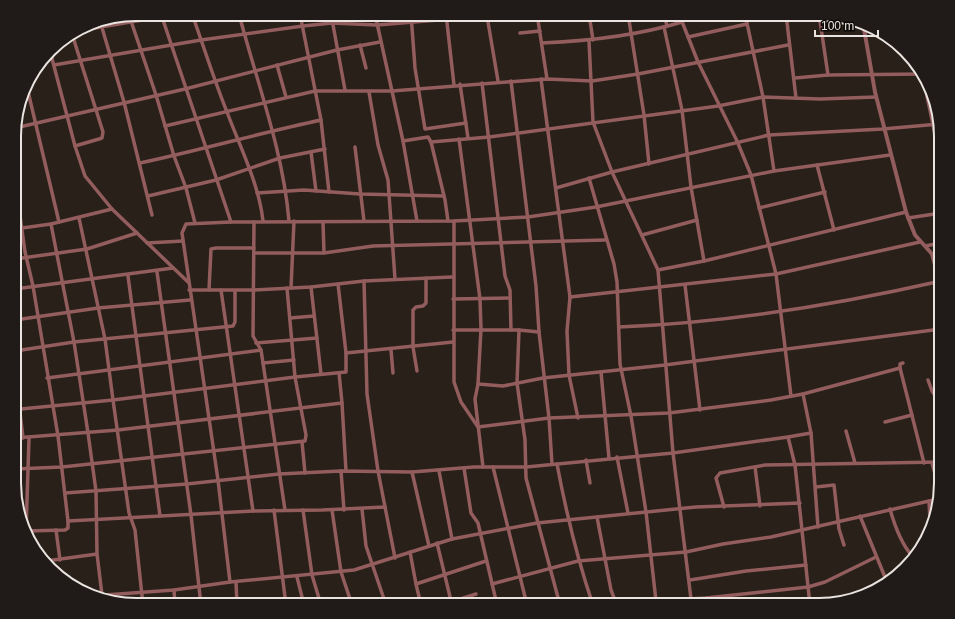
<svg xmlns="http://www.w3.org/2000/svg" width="955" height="619" font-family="Helvetica,sans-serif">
  <rect width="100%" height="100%" fill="#282019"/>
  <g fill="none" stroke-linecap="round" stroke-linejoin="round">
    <g stroke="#935c5d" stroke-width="3.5">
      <polyline points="161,14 231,222"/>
      <path d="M 192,14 C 204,47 214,80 227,112 C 240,147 259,184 263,221"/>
      <path d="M 239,14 C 257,83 283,150 289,221"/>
      <polyline points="300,14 321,120"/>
      <polyline points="331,14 345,90"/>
      <polyline points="375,14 403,141 417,221"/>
      <polyline points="411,14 415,68 425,129 466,123"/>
      <polyline points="446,14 454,85"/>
      <polyline points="537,14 547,79"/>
      <polyline points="589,14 593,40"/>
      <polyline points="628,14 644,115 649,164"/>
      <polyline points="664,14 667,26"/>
      <polyline points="679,14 698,62 737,141 751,175 776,274 791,396"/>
      <polyline points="745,14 763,97 774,171"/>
      <polyline points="786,14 796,98"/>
      <polyline points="786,14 846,19"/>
      <polyline points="819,14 828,75"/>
      <polyline points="129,15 156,95 174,156 186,188 195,223"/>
      <polyline points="487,16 498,81"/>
      <polyline points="100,21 124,102 152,215"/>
      <polyline points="664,27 682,110 691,187 704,261"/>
      <polyline points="77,31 178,14"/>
      <polyline points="520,33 540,31"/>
      <polyline points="72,34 103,132 102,138 99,139 75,146"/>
      <polyline points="688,37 747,24"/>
      <polyline points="589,41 593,122 612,172 658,270 673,453 691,599"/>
      <path d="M 542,43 C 590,41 636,36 682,22"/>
      <polyline points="360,45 366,68"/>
      <polyline points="50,51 75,146 85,176 112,209 188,282"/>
      <polyline points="45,58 52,58"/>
      <polyline points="54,65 201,40 303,26 332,23 377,25 512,14"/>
      <polyline points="277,65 286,97"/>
      <polyline points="922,73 941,162"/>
      <polyline points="795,78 828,75 923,74"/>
      <polyline points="541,79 570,297 567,331 569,375 578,418"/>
      <polyline points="511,81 536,286 539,332 549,418 552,464"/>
      <polyline points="26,83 59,222"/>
      <polyline points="482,83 505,276 510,290 511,330 519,330 517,383 525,440 526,478 560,605"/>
      <polyline points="460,84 468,138"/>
      <polyline points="369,92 378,145 388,180 395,279"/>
      <polyline points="165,126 315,91 392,91 547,79 592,81 638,74 788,45"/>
      <polyline points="15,128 185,89 337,50 380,42"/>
      <polyline points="459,139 480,299 481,329 478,384"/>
      <polyline points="403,141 428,137 431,142 489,137 718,106 763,97 820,99 876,97"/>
      <polyline points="431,142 445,200 448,221"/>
      <polyline points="355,147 364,221"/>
      <polyline points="311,152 316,191"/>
      <path d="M 140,163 C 201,150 260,133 321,120 L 329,192"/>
      <polyline points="817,165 834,230"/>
      <polyline points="589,178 614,264 617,282 620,364 631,416 646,512 656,601"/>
      <polyline points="15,179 25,252 33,286 58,436 68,521 68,528 65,530 26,531"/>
      <polyline points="556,188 612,172 769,135 883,129 939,124"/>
      <polyline points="257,193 304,190 360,194 444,196"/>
      <polyline points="148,196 216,180 280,158 325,149"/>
      <polyline points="759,208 825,192"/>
      <polyline points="908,218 941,213"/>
      <polyline points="454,221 454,382 461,402 478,427 549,418 669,413 771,400 803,394 900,368"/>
      <polyline points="254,222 253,336 261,350 263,363 285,510"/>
      <polyline points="323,222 324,253"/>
      <polyline points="51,224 74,342 88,433 96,491 97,554 102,595"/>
      <polyline points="15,229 51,224 112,209"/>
      <polyline points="642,235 697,220"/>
      <polyline points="147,243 183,241"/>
      <polyline points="925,246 941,243"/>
      <polyline points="254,253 324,253 373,246 605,240"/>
      <polyline points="15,259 87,249 137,233"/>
      <polyline points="658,270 704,261 906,212"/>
      <polyline points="157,272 191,515 201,605"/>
      <polyline points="128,276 160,516"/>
      <polyline points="364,281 367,394 378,471 395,558"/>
      <polyline points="685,285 700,410"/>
      <polyline points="311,287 321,374"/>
      <polyline points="291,288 294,221"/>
      <polyline points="15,289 173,268"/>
      <polyline points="189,290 254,290 311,287 364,281 452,277"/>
      <polyline points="209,290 211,249 216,248 254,248"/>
      <polyline points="221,290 253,511"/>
      <polyline points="570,297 776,274 920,242"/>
      <polyline points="453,299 510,298"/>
      <polyline points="290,318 314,316"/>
      <polyline points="15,320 98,308 190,300"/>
      <path d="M 619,327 C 727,323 835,305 941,281"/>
      <polyline points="453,330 511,330"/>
      <polyline points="519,330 539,332"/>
      <polyline points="256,343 317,338"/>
      <polyline points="391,350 393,373"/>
      <polyline points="15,351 74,342 233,326 235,322 235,291"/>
      <polyline points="346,353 453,342"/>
      <polyline points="263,363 294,360"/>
      <polyline points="903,363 900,364 900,368 924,463"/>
      <polyline points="15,371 23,438"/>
      <polyline points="417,371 413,347 413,310 416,307 423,306 426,303 426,278"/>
      <polyline points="601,372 609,458"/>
      <polyline points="47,378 261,350"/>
      <polyline points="928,380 932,391 941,404"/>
      <polyline points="803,394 811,433 818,527"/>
      <polyline points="342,403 346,471"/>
      <polyline points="21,409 113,400 105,339 79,218"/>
      <polyline points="885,422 912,415"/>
      <polyline points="846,431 855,463"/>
      <polyline points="788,437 795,465 810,605"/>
      <polyline points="15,438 118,430 342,403 339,373"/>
      <polyline points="302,442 305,473"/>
      <polyline points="617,457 628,513"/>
      <polyline points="586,460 590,483"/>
      <polyline points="932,463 940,492"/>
      <path d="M 557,464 C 566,512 577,558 593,605"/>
      <polyline points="483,467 475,399 478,384 503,386 543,378 665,365 941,329"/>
      <polyline points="493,467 527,605"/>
      <polyline points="755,467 760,506"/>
      <polyline points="464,468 471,513 478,523 497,605"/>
      <polyline points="15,469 62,467 305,441 306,435 295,377 287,288"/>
      <polyline points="341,471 344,510"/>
      <polyline points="439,471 452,539"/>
      <polyline points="412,472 429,546"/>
      <polyline points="816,487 834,485 839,529 844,545"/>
      <polyline points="65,493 187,484 279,474 341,471 412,472 474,467 526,467 673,453 788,437 811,433"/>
      <polyline points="929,501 930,521"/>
      <polyline points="724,507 716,478 720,473 765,465 941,462"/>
      <polyline points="362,509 366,546 386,605"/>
      <path d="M 890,509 C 895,527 901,544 913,557"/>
      <polyline points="274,510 286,605"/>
      <polyline points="303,510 312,575 321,605"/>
      <polyline points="332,510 341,572 352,605"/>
      <polyline points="860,516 887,582"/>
      <polyline points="597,517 611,590 616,603"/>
      <polyline points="68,521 253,511 322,510 385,507"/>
      <polyline points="56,530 60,560"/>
      <polyline points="26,532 29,438"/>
      <polyline points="437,543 452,605"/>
      <polyline points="410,552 416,584 486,561"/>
      <polyline points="46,561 97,554"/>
      <polyline points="297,577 304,605"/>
      <polyline points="690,580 746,571 806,565"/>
      <polyline points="230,582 218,480 182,233 186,224 231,222 454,221 528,217 596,207 774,171 890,155"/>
      <polyline points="236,582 237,605"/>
      <polyline points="416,584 421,605"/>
      <polyline points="492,584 578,561 686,552 723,544 771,537 938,499"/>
      <polyline points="174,590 175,605"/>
      <polyline points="91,596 174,590 230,582 354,570 452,539 537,523 696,507 800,503"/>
      <polyline points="706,598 706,605"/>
      <polyline points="616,603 706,598 808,587 825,582 876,557"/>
      <polyline points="143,605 135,530 129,513 113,400 295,377 346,372 346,353 338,284"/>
      <polyline points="442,605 476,594"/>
    </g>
    <polyline stroke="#935c5d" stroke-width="4" points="863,23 875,92 906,212 915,235 932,254 941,287"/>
  </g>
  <path d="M0 0H955V619H0ZM136 21H819A115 115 0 0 1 934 136V483A115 115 0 0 1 819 598H136A115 115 0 0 1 21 483V136A115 115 0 0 1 136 21Z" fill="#201b19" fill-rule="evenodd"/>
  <path fill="none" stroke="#e9e4df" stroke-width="2" d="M136 21H819A115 115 0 0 1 934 136V483A115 115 0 0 1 819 598H136A115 115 0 0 1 21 483V136A115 115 0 0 1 136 21Z"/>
  <path d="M815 30v6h63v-6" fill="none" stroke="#e9e4df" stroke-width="2"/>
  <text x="821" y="30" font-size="12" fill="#e9e4df" stroke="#0e0a08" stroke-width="3" paint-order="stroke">100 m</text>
</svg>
